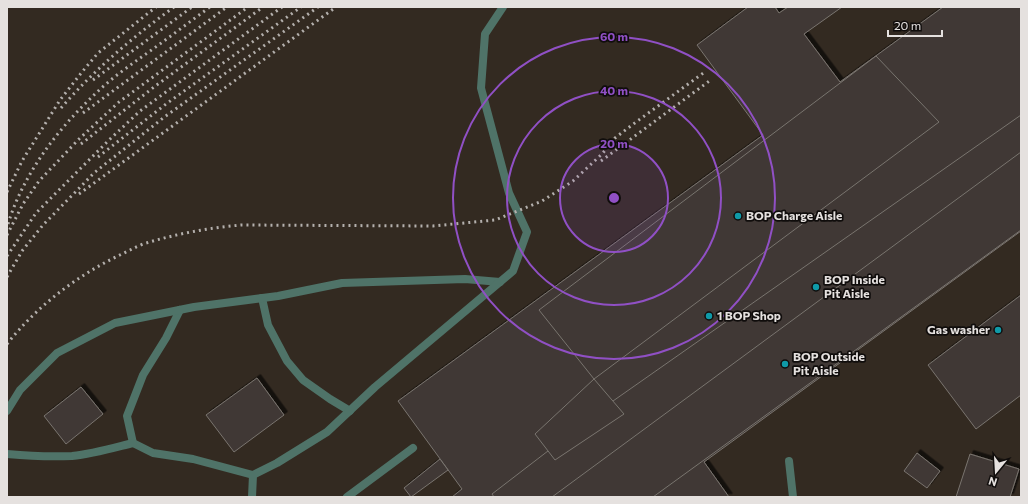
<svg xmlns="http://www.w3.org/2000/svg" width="1028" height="504" font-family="Commissioner,sans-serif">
  <defs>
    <filter id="shadow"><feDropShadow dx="3.5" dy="-3.5" stdDeviation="0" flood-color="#0009"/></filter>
  </defs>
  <rect width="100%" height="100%" fill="#292420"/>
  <rect fill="#332a21" x="7" y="7" width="1014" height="490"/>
  <g fill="#3f3935" stroke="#7a746f" filter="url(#shadow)">
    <polygon points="748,7 775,7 779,13 788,7 842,7 804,34 840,82 943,7 1021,7 1021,231 704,462 729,497 452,497 462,489 398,401 763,135 697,45"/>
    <polygon points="876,56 939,122 594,379 539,310"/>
    <polygon points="1021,115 1021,173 554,497 494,497 492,494 613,401"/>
    <polygon points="1021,152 1021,230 653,497 552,497"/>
    <polygon points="1021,295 1021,395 976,429 928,365"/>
    <polygon points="257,378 284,415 234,452 206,415"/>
    <polygon points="594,379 624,414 555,460 535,434"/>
    <polygon points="81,387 103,414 66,444 44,416"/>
    <polygon points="917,453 940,471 927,488 904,471"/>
    <polygon points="970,454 1019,469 1010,497 956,497"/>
    <polygon points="440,459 448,470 411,497 404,488"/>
  </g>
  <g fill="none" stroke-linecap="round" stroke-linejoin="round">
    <g stroke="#4f7368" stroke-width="8">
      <polyline points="262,298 268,325 287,361 303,380 330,399 350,411"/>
      <polyline points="180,310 166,338 143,375 127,416 133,443 153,453 193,459 253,475"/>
      <polyline points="7,411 20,390 57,353 115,323 194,307 278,296 342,283 465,279 500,282"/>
      <path d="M 7,454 C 29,456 50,457 72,456 C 93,454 113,448 133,443"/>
      <polyline points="789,461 793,497"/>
      <polyline points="252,497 253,475 277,463 327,432 375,387 513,271 527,232 509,193 481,88 485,34 503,7"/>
      <polyline points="347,497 413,448"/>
    </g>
    <g stroke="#b4b0ad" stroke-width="3" stroke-dasharray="2 4" stroke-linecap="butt">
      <polyline points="93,80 192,7"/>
      <path d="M 61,108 C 95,69 133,37 174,7"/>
      <polyline points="83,113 227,7"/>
      <polyline points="81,144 154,87 263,7"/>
      <polyline points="98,157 166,104 301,7"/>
      <polyline points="601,161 712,79"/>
      <polyline points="7,192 22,161 60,100 82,72 98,53 156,7"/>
      <polyline points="79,194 336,7"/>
      <path d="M 8,224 C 23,175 56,131 93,96 C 108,81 126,68 143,56 C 166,40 188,23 210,7"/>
      <polyline points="7,235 23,204 39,181 79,139 119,102 248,7"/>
      <polyline points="7,256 36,213 109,140 140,111 282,7"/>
      <polyline points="7,277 22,251 43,225 94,173 163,118 318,7"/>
      <path d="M 7,344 C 38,305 79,274 124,253 C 130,250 136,247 143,244 C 175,234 208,228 241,225 L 433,226 L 495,220 L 542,201 L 573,181 L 602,154 L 615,138 L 632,125 L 706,71"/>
    </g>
  </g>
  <circle cx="614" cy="198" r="54" fill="#9050c5" fill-opacity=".12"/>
  <g fill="none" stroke="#9050c5" stroke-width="2">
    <circle cx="614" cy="198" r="54"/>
    <circle cx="614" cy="198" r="107"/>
    <circle cx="614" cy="198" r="161"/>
  </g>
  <g fill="#0f9aa8" stroke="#100d0c" stroke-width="1.5">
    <circle cx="738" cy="216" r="4"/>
    <circle cx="816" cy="287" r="4"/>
    <circle cx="709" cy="316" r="4"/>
    <circle cx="998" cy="330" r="4"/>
    <circle cx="785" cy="364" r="4"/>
  </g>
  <g text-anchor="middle" stroke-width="3.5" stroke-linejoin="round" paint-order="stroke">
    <g font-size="12" font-weight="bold" fill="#e5e1df" stroke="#100d0c" text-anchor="start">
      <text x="746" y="220">BOP Charge Aisle</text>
      <text x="824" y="284">BOP Inside<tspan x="824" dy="14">Pit Aisle</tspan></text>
      <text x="717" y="320">1 BOP Shop</text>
      <text x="990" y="334" text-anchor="end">Gas washer</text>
      <text x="793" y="361">BOP Outside<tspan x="793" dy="14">Pit Aisle</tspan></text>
    </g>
  </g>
  <circle cx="614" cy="198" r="6" fill="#9050c5" stroke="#100d0c" stroke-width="2"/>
  <g font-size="12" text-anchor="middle" font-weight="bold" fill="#9050c5" stroke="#100d0c" stroke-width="3.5" stroke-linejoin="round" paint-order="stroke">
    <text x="614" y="41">60 m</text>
    <text x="614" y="95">40 m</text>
    <text x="614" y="148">20 m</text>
  </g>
  <rect width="1028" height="504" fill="none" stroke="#e5e1df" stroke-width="16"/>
  <g transform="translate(996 472) rotate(198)" stroke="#100d0c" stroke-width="3" paint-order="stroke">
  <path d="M0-3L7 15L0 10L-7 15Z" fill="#e5e1df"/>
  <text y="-6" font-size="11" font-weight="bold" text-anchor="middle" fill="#e5e1df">N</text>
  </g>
  <path d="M888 30v6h54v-6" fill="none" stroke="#e5e1df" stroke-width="2"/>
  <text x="894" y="30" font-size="12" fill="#e5e1df" stroke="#100d0c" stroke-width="3" paint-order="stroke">20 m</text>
</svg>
